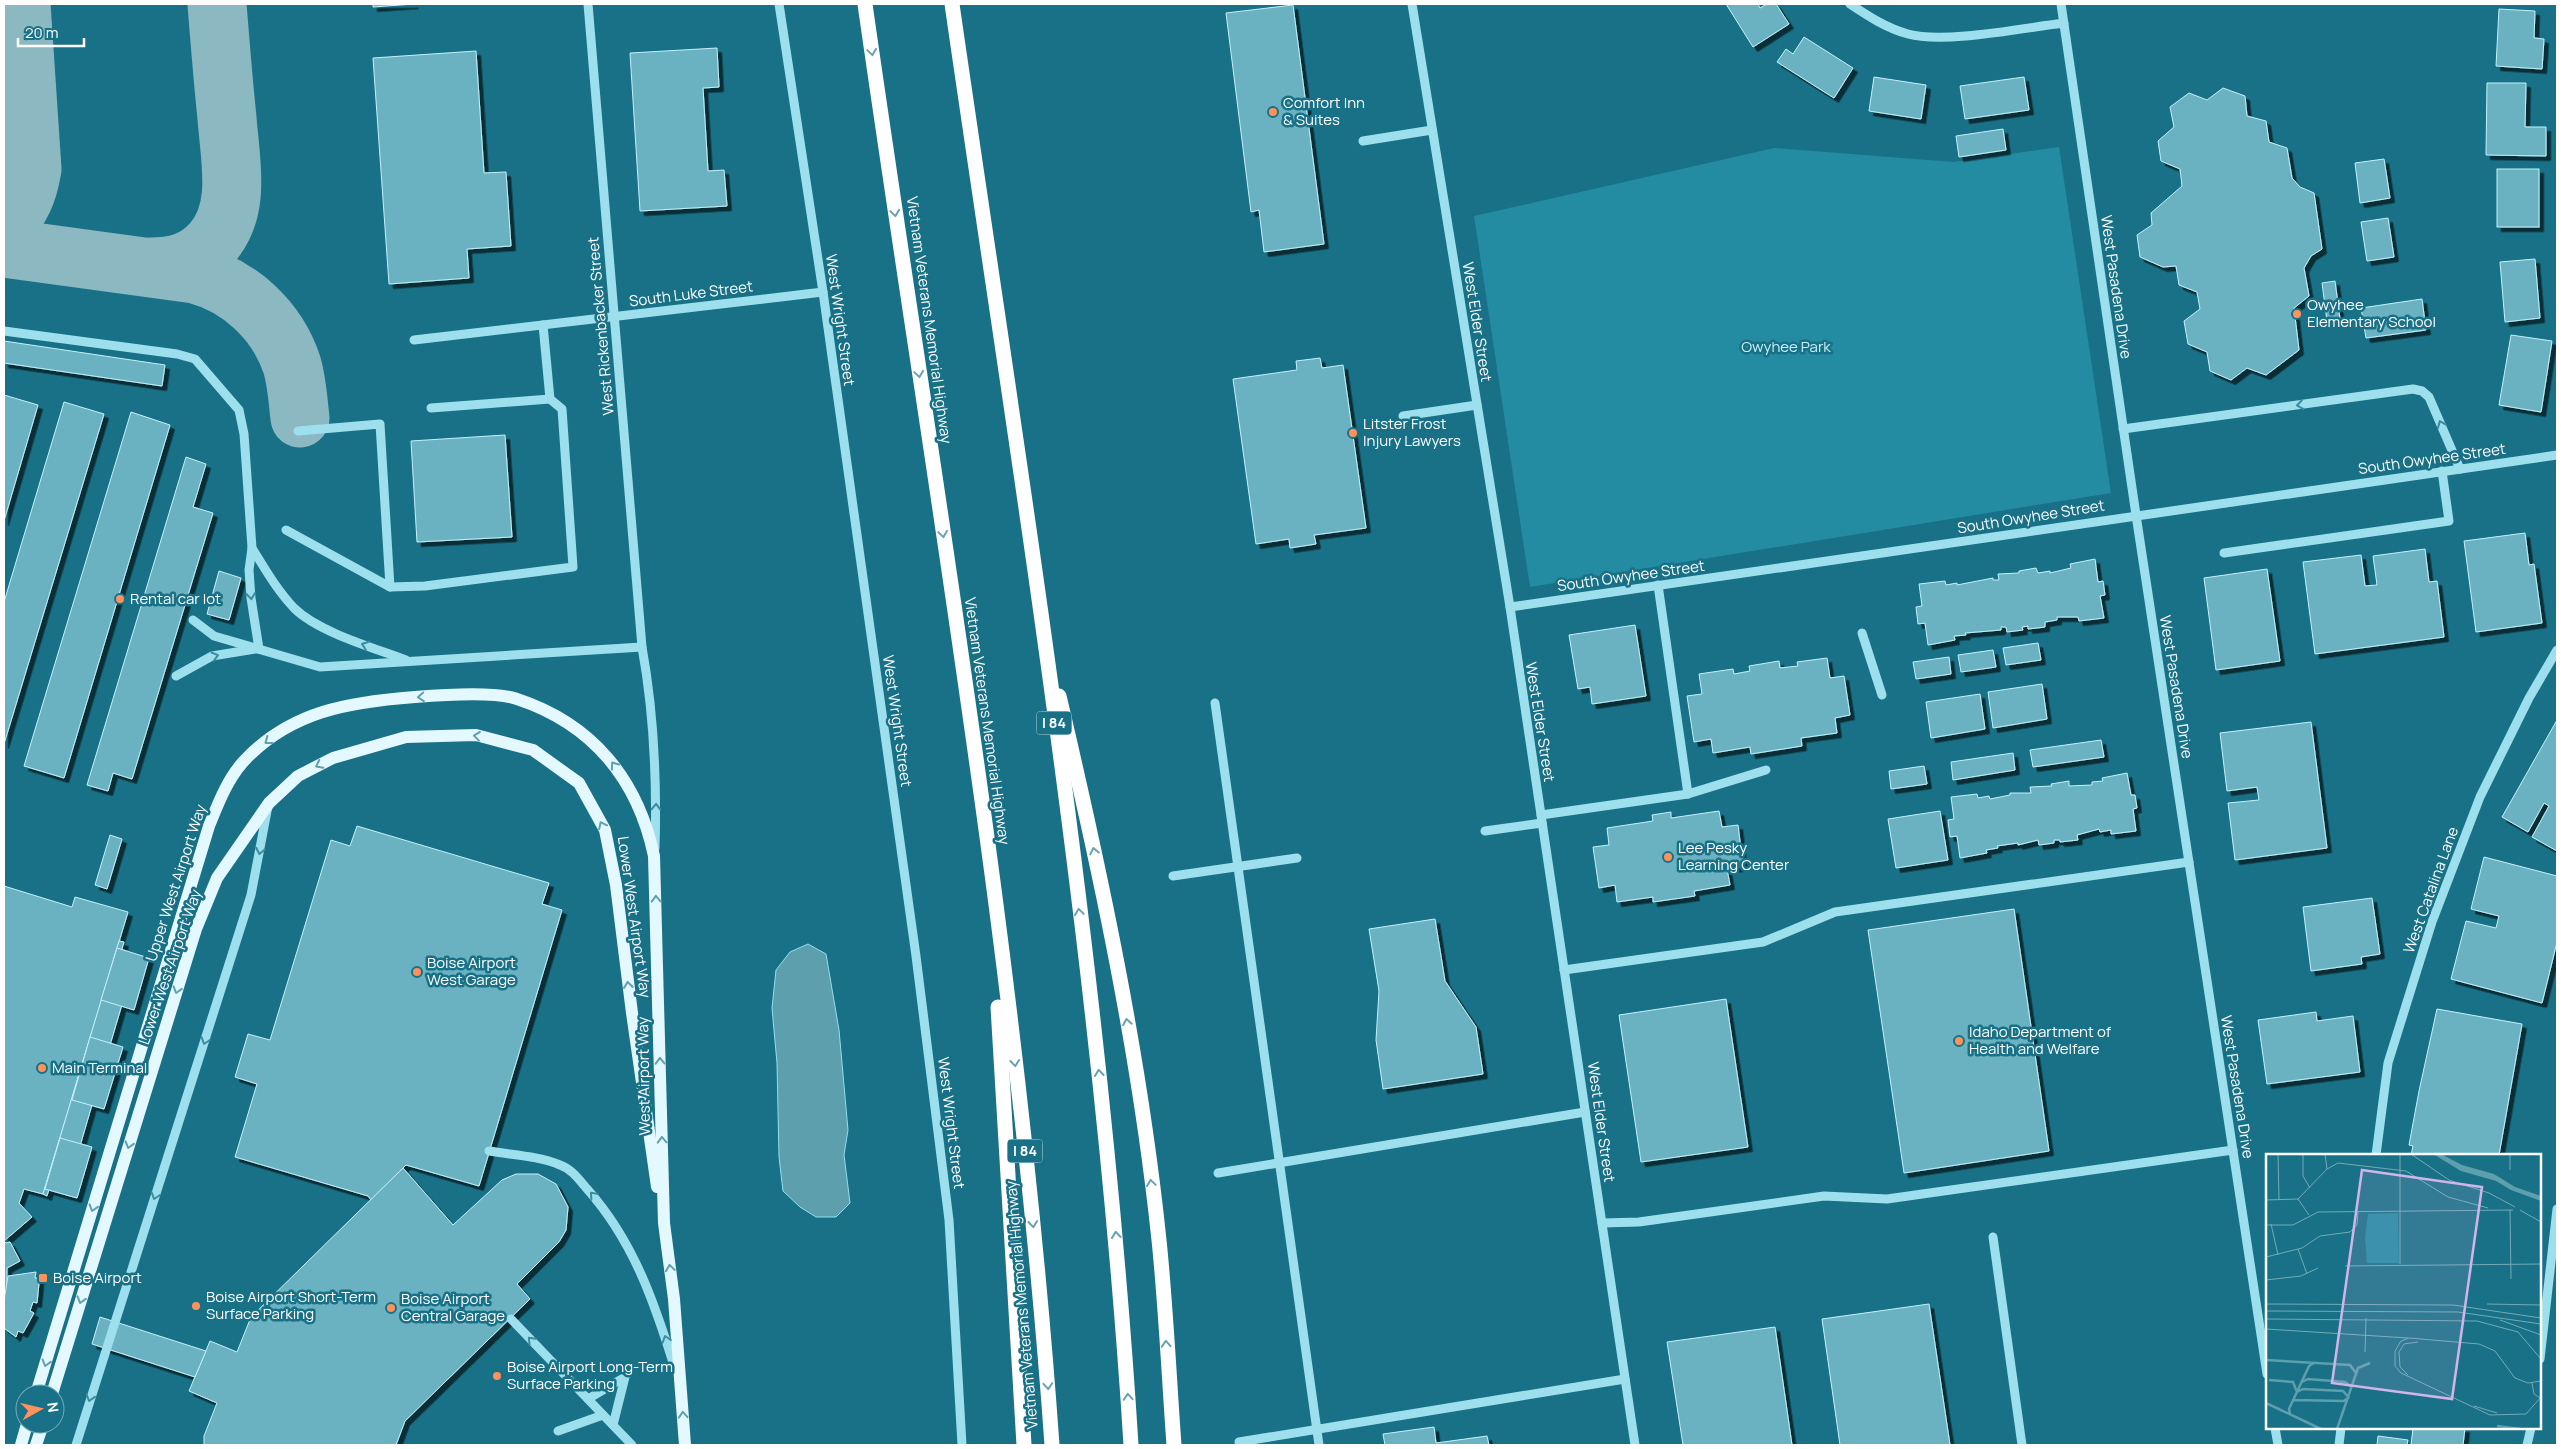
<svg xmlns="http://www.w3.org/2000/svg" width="2561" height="1449" font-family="Manrope,sans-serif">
  <defs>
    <filter id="shadow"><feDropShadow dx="4.5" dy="4.5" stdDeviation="0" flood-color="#0009"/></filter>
  </defs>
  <rect width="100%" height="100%" fill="#187186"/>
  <polygon fill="#238ba2" points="2059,147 2111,493 1530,587 1474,216 1774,148 1954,162"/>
  <polygon fill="#5d9fad" stroke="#91e0f0" points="808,944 826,954 839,1030 848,1130 844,1155 850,1203 836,1217 816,1217 800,1207 783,1191 779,1157 777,1063 772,1008 776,970 790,952"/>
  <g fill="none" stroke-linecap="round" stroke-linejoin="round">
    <g stroke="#8cb8c2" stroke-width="59">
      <path d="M 4,225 C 22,209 28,192 32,169 L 21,4"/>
      <path d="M 4,248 L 195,274 C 240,286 277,320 292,365 C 297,382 298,401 300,418"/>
      <path d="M 150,267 C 175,267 195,262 212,243 C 242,209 230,160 227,118 C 223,80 220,42 217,4"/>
    </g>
  </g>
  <g fill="#6bb2c2" stroke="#c4f0fa" filter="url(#shadow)">
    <polygon points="373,4 414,4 373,7"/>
    <polygon points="1726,4 1758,4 1760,8 1767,4 1776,4 1789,24 1753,47"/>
    <polygon points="1293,5 1324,244 1264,252 1259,210 1251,212 1226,13"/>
    <polygon points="2499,9 2535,11 2534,38 2544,39 2542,69 2496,66"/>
    <polygon points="1804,37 1853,68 1834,98 1777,62 1786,49 1793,54"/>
    <polygon points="717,48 719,87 703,88 708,171 724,170 727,206 640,211 630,53"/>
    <polygon points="476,51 484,173 506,172 511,246 467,249 469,278 389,284 373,58"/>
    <polygon points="1874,77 1926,85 1921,119 1869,111"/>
    <polygon points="2024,77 2029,110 1965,119 1960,86"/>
    <polygon points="2487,83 2526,83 2525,127 2546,127 2546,156 2486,155"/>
    <polygon points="2223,88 2245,96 2247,116 2266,121 2269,142 2287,148 2292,178 2300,187 2314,193 2322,249 2311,256 2304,268 2309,296 2294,308 2299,350 2266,375 2247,368 2231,380 2210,371 2207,352 2188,344 2184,321 2200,309 2197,292 2179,285 2176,266 2163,267 2140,257 2137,235 2152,225 2151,213 2182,186 2180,169 2161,161 2158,141 2174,127 2170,107 2189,93 2207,100"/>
    <polygon points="2003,129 2006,150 1959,157 1956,136"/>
    <polygon points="2384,159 2390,198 2360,203 2355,163"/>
    <rect x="2497" y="169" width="42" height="58"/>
    <polygon points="2388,218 2394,257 2367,261 2361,222"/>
    <polygon points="2535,259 2540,318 2505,322 2500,262"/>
    <polygon points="2335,281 2340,319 2327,321 2322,283"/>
    <polygon points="2422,299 2426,330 2366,338 2361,308"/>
    <polygon points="2511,335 2552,341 2541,412 2499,405"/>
    <polygon points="4,341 165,365 162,386 4,363"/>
    <polygon points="1320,358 1322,368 1343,365 1366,528 1314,535 1316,544 1290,548 1289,539 1256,544 1233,379 1297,370 1296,361"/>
    <polygon points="4,395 38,405 4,521"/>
    <polygon points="64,402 104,414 4,744 4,602"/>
    <polygon points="131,412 170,425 64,778 24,766"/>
    <polygon points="505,435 512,537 417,542 411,441"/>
    <polygon points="186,457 206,464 193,507 213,513 132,779 113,773 108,791 87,785"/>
    <polygon points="2525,533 2529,565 2534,564 2542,623 2476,632 2464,541"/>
    <polygon points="2425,549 2429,582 2437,581 2444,637 2315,654 2303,562 2361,555 2365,586 2377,585 2373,556"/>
    <polygon points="2095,559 2098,582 2103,581 2105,595 2100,596 2104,618 2079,621 2078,617 2057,617 2057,620 2045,622 2045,627 2028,629 2028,626 2022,627 2023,630 2007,632 2006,627 2001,627 2001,630 1965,633 1966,635 1954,636 1955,640 1928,645 1925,623 1918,624 1916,607 1922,606 1919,584 1945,581 1946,585 1957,583 1957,585 1993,578 1993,580 1999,580 1998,574 2019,573 2019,571 2036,568 2038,573 2050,571 2050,573 2071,568 2070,564"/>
    <polygon points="2267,569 2280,661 2216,670 2204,578"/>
    <polygon points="219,571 241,578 229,620 207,614"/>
    <polygon points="1635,625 1646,696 1592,704 1590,687 1578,689 1569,635"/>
    <polygon points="2038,643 2041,660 2006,665 2003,648"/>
    <polygon points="1993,650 1996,667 1961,672 1958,655"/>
    <polygon points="1949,657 1951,674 1916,679 1913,662"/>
    <polygon points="1827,658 1830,678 1844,676 1850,715 1835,718 1837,733 1801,738 1802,746 1751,754 1750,747 1713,753 1711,739 1694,742 1687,696 1702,694 1699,674 1733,669 1734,674 1750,671 1749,666 1779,661 1780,668 1798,666 1797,662"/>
    <polygon points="2042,684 2047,719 1993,728 1988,692"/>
    <polygon points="1980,694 1985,729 1931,738 1926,702"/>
    <polygon points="2557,720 2557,851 2532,837 2549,806 2544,803 2528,832 2502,817"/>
    <polygon points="2311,722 2327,848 2235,860 2228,803 2259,800 2257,787 2227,791 2220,733"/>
    <polygon points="2101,740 2104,757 2033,767 2030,750"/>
    <polygon points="2013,753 2015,770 1953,780 1951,762"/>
    <polygon points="1924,766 1927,784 1891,789 1889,771"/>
    <polygon points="2127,773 2131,795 2135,795 2137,808 2133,809 2136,831 2111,834 2111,830 2100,832 2099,829 2077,835 2078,840 2060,842 2060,840 2054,840 2054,843 2039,845 2038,840 2018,845 2018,843 1997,846 1998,848 1986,850 1987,853 1960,858 1957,836 1950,837 1948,820 1954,819 1951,797 1977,794 1978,798 1989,796 1990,799 2010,795 2010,793 2031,793 2030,787 2052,786 2051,784 2069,781 2069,786 2092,785 2092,782 2103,781 2102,778"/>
    <polygon points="1719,811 1722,827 1738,825 1743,866 1727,869 1730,885 1694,891 1695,896 1653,902 1653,897 1617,902 1615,885 1599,888 1593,847 1609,845 1607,828 1653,821 1652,815 1671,812 1671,818"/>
    <polygon points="1940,811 1948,860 1896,868 1888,819"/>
    <polygon points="357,826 549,883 542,904 562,910 479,1186 406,1165 371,1200 368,1196 235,1157 257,1084 235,1077 248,1034 270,1040 331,840 350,846"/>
    <polygon points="110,835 122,839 107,889 95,885"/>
    <polygon points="2484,857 2557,876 2557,942 2542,1003 2451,979 2466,921 2496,928 2499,916 2471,909"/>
    <polygon points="4,886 72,907 75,897 128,912 43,1194 24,1189 19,1203 32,1217 4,1241 6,1243 10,1242 20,1261 7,1268 7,1288 4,1301"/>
    <polygon points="2372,898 2380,954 2361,957 2362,964 2311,971 2303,907"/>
    <polygon points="2014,909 2049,1151 1904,1173 1868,930"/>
    <polygon points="1435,919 1445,981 1476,1027 1483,1074 1383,1089 1376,1040 1379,991 1369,929"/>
    <polygon points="119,941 124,942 111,986 126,991 110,1045 95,1041 81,1086 96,1091 80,1146 64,1141 47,1196 43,1194"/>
    <polygon points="117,948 149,958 134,1010 101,1000"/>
    <polygon points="1726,999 1748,1147 1641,1162 1619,1015"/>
    <polygon points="2437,1009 2522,1024 2499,1155 2411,1155 2413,1146 2409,1145 2419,1091"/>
    <polygon points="2316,1012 2317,1021 2353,1016 2360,1072 2267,1084 2258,1020"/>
    <polygon points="90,1037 123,1047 104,1109 72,1100"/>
    <polygon points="60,1138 92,1147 77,1198 45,1189"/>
    <polygon points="403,1168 453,1225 502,1180 516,1174 538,1174 556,1184 568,1207 566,1230 559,1242 517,1284 530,1299 405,1421 396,1445 204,1445 204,1436 217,1403 189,1391 210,1341 237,1352 251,1317"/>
    <polygon points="36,1272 35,1278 39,1278 39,1283 37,1303 33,1302 30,1311 34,1313 23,1333 18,1331 16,1337 4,1328 4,1301 8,1276"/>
    <polygon points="1929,1304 1950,1445 1840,1445 1822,1319"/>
    <polygon points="100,1317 206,1351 195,1377 92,1344"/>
    <polygon points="1775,1327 1792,1445 1683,1445 1667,1342"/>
    <polygon points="1434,1427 1436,1443 1487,1436 1489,1445 1385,1445 1383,1434"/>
    <polygon points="2413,1428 2465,1428 2463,1445 2411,1445"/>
    <polygon points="2378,1436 2408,1440 2407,1445 2377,1445"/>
  </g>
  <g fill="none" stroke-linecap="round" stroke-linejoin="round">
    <g stroke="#9edfed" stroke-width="9">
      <path d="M 588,4 L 642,647 C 654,713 657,780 655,848"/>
      <polyline points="779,4 823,292 916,956 949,1220 962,1445"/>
      <polyline points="1412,4 1510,607 1635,1445"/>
      <path d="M 1850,4 C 1868,16 1886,28 1908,34 C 1944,44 2023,28 2064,23"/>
      <polyline points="2061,4 2136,515 2267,1374"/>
      <polyline points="1363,141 1432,130"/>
      <polyline points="4,331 177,354 195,359 239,410 244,434 252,548 249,570 251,598 259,649"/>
      <polyline points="414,340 823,292"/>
      <polyline points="431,408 550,399"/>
      <polyline points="1403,416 1477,405"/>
      <polyline points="2123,429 2413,389 2422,391 2429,397 2460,469"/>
      <polyline points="298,431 380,424 390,587"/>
      <polyline points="286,530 390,587 425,586 573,567 562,409 550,399 543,325"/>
      <path d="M 252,548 C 265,569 277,590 294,608 C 318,632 374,648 406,660"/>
      <polyline points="2224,553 2449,521 2442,471"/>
      <polyline points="1658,585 1688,794"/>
      <polyline points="1510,607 2557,455"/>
      <polyline points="193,620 214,636 320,667 642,647"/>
      <polyline points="1862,633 1882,695"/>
      <polyline points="176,676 212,656 255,649"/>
      <polyline points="1215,703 1319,1445"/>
      <polyline points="1541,815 1688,794 1766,770"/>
      <polyline points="1485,831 1542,823"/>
      <polyline points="1173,876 1297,858"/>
      <polyline points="1564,970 1763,942 1835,912 2189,862"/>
      <path d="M 489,1151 C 512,1155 539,1156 560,1165 C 572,1169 580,1181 588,1190 C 634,1242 655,1304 675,1369"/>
      <polyline points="2376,1155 2388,1063 2432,922 2480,797 2529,698 2557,650"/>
      <polyline points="1218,1173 1585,1112"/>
      <polyline points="1602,1223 1639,1222 1824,1196 1887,1199 2233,1150"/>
      <polyline points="1993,1237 2022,1445"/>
      <polyline points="511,1319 632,1445"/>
      <polyline points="2540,1359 2557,1209"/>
      <polyline points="588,1399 625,1377"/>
      <polyline points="613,1425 625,1377"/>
      <polyline points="2275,1428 2278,1445"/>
      <polyline points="558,1431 603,1415"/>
      <polyline points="1239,1442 1625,1379"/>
      <polyline points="76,1445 251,895 268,806"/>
      <polyline points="2339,1445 2341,1428"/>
      <polyline points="2527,1445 2531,1428"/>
    </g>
    <g stroke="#e4f9ff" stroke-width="12">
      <path d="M 36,1394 L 209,826 C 218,804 227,780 243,762 C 290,711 349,702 415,697 C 440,695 495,691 517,699 C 593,724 638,780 654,856 L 664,1223 L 674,1299 L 685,1445"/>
      <polyline points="52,1394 196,929 217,878 269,803 298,776 333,758 406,737 476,735 533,750 579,783 605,830 616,885 632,1013 657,1187"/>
      <polyline points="21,1445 27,1424"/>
      <polyline points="36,1445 43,1424"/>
    </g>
    <g stroke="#fff" stroke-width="15">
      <path d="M 865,4 C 933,483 1018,962 1052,1445"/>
      <path d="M 952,4 C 1021,483 1101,962 1131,1445"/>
      <path d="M 1059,696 C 1101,875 1140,1057 1159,1240 C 1166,1308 1169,1377 1174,1445"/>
      <polyline points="998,1007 1024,1445"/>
    </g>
  </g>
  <defs><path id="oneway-chevron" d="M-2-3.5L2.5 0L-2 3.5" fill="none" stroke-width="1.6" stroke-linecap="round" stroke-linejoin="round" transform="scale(1.25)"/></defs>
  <g stroke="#69a3b0">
    <use href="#oneway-chevron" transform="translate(872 52) rotate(82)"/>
    <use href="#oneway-chevron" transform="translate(895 213) rotate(82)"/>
    <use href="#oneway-chevron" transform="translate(919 374) rotate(82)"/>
    <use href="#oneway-chevron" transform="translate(943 534) rotate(82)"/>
    <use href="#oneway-chevron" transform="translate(1094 851) rotate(-102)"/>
    <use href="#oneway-chevron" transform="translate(1079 912) rotate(-98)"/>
    <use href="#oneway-chevron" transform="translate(1127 1022) rotate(-100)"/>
    <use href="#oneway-chevron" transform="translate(1015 1063) rotate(83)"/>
    <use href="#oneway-chevron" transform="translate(1099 1073) rotate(-96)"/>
    <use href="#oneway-chevron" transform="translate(1151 1183) rotate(-98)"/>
    <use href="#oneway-chevron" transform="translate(1033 1224) rotate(84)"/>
    <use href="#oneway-chevron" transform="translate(1116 1235) rotate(-96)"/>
    <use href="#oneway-chevron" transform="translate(1166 1344) rotate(-94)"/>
    <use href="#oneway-chevron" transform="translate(1048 1386) rotate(86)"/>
    <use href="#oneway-chevron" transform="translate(1128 1397) rotate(-94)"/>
  </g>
  <g stroke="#3a8ca0">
    <use href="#oneway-chevron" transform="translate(2300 405) rotate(172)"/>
    <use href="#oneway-chevron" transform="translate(2441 424) rotate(-113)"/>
    <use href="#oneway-chevron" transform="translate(251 596) rotate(84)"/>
    <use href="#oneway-chevron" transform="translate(365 645) rotate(-160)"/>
    <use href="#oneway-chevron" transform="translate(215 656) rotate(-16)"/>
    <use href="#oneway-chevron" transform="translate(656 807) rotate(-88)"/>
    <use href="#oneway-chevron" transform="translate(260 851) rotate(101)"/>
    <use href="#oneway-chevron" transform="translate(205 1041) rotate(108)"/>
    <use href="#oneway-chevron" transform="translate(593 1195) rotate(-131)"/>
    <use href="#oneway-chevron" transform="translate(155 1196) rotate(108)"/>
    <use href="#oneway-chevron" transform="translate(666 1339) rotate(-108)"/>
    <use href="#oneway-chevron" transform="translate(531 1340) rotate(-134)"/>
    <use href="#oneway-chevron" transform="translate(90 1398) rotate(107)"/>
  </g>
  <g stroke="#5fa1b0">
    <use href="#oneway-chevron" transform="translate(421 697) rotate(176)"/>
    <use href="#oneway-chevron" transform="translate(477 736) rotate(-173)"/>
    <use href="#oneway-chevron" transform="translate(268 741) rotate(143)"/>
    <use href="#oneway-chevron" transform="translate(319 765) rotate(153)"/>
    <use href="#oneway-chevron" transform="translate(614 765) rotate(-126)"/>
    <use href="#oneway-chevron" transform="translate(602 825) rotate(-116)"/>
    <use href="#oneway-chevron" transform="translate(656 899) rotate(-92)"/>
    <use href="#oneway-chevron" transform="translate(628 985) rotate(-97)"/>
    <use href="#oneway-chevron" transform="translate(177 990) rotate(107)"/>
    <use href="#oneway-chevron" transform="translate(660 1061) rotate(-91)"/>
    <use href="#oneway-chevron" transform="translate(662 1140) rotate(-92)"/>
    <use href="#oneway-chevron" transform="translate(129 1145) rotate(107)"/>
    <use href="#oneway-chevron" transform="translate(93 1208) rotate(107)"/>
    <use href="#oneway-chevron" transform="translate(670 1268) rotate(-98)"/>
    <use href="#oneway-chevron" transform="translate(81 1300) rotate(107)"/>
    <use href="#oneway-chevron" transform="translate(46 1363) rotate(107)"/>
    <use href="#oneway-chevron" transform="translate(683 1415) rotate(-94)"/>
  </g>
  <g fill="#ff925a" stroke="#187186" stroke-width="2">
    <circle cx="1273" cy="112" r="5"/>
    <circle cx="2297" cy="314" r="5"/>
    <circle cx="1353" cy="433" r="5"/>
    <circle cx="120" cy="599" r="5"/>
    <circle cx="1668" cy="857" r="5"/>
    <circle cx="417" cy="972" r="5"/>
    <circle cx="1959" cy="1041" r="5"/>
    <circle cx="42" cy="1068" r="5"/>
    <rect x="38" y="1273" width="10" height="10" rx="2.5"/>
    <circle cx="196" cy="1306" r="5"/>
    <circle cx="391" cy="1308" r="5"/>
    <circle cx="497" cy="1376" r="5"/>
  </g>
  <g text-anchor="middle" stroke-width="5" stroke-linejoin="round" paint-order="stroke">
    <g fill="#187186" stroke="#bad4db" stroke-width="1">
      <rect x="1036.5" y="711.5" width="35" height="23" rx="4"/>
      <rect x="1007.5" y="1139.5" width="35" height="23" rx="4"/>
    </g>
    <g font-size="14" font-weight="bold" fill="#fff">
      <text x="1054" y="728">I 84</text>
      <text x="1025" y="1156">I 84</text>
    </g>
    <g font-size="15" fill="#fff" stroke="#187186" text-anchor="start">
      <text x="1283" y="108">Comfort Inn<tspan x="1283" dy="17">&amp; Suites</tspan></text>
      <text x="2307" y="310">Owyhee<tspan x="2307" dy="17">Elementary School</tspan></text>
      <text x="1363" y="429">Litster Frost<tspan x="1363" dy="17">Injury Lawyers</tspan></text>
      <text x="130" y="604">Rental car lot</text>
      <text x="1678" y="853">Lee Pesky<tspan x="1678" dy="17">Learning Center</tspan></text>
      <text x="427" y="968">Boise Airport<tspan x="427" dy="17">West Garage</tspan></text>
      <text x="1969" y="1037">Idaho Department of<tspan x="1969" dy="17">Health and Welfare</tspan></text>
      <text x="52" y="1073">Main Terminal</text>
      <text x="53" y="1283">Boise Airport</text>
      <text x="206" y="1302">Boise Airport Short-Term<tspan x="206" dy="17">Surface Parking</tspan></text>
      <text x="401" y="1304">Boise Airport<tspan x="401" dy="17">Central Garage</tspan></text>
      <text x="507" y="1372">Boise Airport Long-Term<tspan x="507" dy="17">Surface Parking</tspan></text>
    </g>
    <g font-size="15" fill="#fff" stroke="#187186">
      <text transform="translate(2116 287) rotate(82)" y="5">West Pasadena Drive</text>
      <text transform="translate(691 294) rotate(-7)" y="5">South Luke Street</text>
      <text transform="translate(840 320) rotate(82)" y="5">West Wright Street</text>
      <text transform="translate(929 320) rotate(82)" y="5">Vietnam Veterans Memorial Highway</text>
      <text transform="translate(1477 322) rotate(81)" y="5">West Elder Street</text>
      <text transform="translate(601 326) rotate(-95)" y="5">West Rickenbacker Street</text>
      <text transform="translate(2432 459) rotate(-8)" y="5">South Owyhee Street</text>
      <text transform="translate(2031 517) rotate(-9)" y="5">South Owyhee Street</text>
      <text transform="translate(1631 576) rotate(-8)" y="5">South Owyhee Street</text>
      <text transform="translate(2176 687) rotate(81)" y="5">West Pasadena Drive</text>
      <text transform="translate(897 721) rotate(82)" y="5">West Wright Street</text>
      <text transform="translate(987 721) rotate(82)" y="5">Vietnam Veterans Memorial Highway</text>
      <text transform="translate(1540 722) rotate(81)" y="5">West Elder Street</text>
      <text transform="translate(176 883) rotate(-72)" y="5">Upper West Airport Way</text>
      <text transform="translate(2431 890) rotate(-70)" y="5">West Catalina Lane</text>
      <text transform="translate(634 917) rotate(82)" y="5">Lower West Airport Way</text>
      <text transform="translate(170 967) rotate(-71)" y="5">Lower West Airport Way</text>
      <text transform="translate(644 1076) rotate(-91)" y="5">West Airport Way</text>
      <text transform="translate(2237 1087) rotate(81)" y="5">West Pasadena Drive</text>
      <text transform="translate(1601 1122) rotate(82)" y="5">West Elder Street</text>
      <text transform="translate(951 1123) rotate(83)" y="5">West Wright Street</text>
      <text transform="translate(1022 1305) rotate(-95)" y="5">Vietnam Veterans Memorial Highway</text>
    </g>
    <g font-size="15" fill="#c4f0fa" stroke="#187186">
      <text x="1786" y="352">Owyhee Park</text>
    </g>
  </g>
  <g transform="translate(2266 1154)">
    <rect width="275" height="275" fill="#187186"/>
    <path d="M 132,59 L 133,109 L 101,109 L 99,83 L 102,60 Z" fill="#238ba2"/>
    <path d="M 167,0 L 175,0 L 196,11 L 228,20 L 249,33 L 275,42 L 275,47 L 245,36 L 230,27 L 195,17 Z" fill="#5d9fad"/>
    <path fill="none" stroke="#5d9fad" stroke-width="2.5" d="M 0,206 L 84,211 L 90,219M 3,226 L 27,228 L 31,238M 36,228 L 42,225 L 79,228 L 86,233M 31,238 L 37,235 L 77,237 L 83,244M 27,246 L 78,247 L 83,243M 0,249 L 55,275M 24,260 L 23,255 L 43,212 L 48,209M 231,272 L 254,275M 71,275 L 92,214 L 104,209"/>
    <path fill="none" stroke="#74aab6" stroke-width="1" d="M 12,0 L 13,46M 37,0 L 37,22 L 44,34M 59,0 L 61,15M 134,0 L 134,110M 145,0 L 183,26 L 223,39 L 249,53M 244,0 L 244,16M 32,45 L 43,61M 0,46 L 32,45 L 61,15 L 72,9 L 140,17 L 182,43 L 222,54M 244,56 L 245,125M 254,56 L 275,68M 5,70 L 12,101M 0,71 L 27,71 L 52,58 L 247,56M 32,95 L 41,120M 0,103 L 36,94 L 54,82 L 84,78 L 91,71 L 92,58M 79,112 L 275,110M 0,126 L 35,122 L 52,114M 0,150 L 187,151 L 275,164M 221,150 L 275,151M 0,157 L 192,158 L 275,170M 0,165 L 211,167 L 252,178 L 275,205M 234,166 L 275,181M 0,175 L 142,184M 99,198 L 100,164M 142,221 L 134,213 L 133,198 L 138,190 L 152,188M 275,227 L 262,229 L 249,224 L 229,197 L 213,190 L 143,184 L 135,187 L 129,197 L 129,212 L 135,219 L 224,261 L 260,260 L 275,243M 266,229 L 268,240 L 274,244M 208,252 L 231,259"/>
    <path fill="#d1b5e9" fill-opacity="0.15" stroke="#d1b5e9" stroke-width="2.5" d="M 96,16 L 216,33 L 186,245 L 66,229 Z"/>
    <rect width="275" height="275" fill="none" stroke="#fff" stroke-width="2.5"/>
  </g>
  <rect width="2561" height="1449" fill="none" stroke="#ffffff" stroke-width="10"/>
  <g transform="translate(40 1409) rotate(82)"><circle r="24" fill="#187186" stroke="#74aab6"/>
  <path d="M0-4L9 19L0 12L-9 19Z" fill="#ff925a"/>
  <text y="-8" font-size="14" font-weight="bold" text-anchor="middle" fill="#ffffff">N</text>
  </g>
  <path d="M18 38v8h66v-8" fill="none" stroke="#ffffff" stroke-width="2.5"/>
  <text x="25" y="38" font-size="15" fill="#ffffff" stroke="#187186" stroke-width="4" paint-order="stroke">20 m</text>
</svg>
